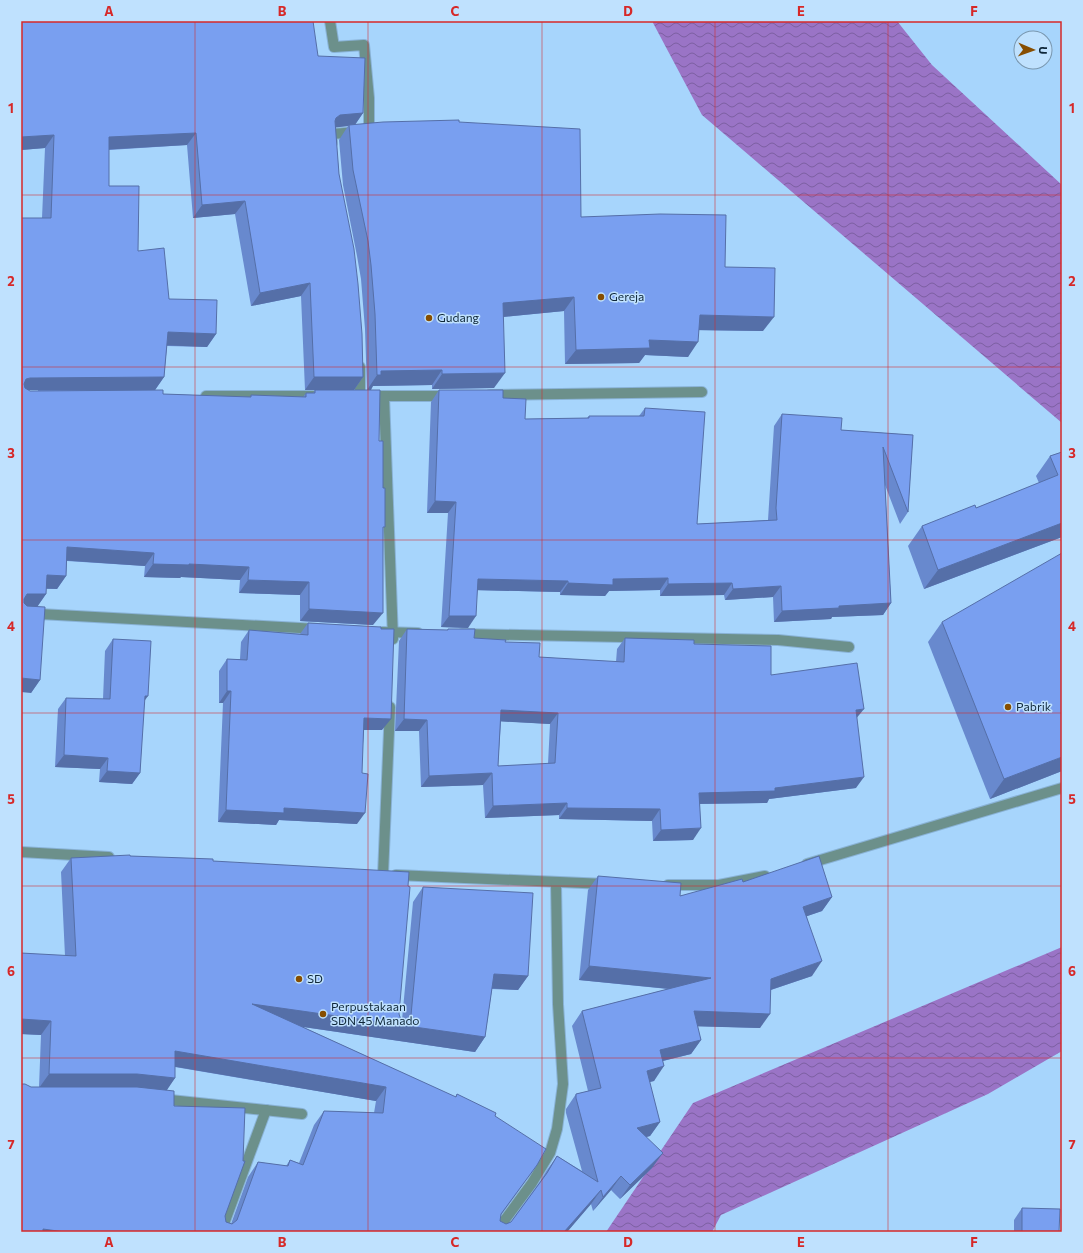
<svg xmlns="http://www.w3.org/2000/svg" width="1083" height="1253" font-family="Commissioner,sans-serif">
  <defs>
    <pattern id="water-waves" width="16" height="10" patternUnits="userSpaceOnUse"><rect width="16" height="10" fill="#9a74c6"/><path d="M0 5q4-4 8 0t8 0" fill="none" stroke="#7c5fa2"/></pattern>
  </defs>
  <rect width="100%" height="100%" fill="#a7d5fc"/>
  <g fill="url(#water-waves)">
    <polygon points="652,21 897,21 932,65 1062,185 1062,423 702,115"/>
    <polygon points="1062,947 1062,1051 988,1094 721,1215 712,1232 606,1232 693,1103"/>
  </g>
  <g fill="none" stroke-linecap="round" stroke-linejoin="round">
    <g stroke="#89b2d5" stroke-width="12">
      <g id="minor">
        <polyline points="330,21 334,47 364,45 369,98 369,131 332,134 332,143"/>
        <polyline points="490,395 702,392"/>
        <polyline points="206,396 316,396"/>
        <polyline points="360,396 360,367"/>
        <polyline points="366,396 448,396"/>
        <polyline points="384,396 393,639"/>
        <polyline points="21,613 318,629"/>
        <polyline points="382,632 418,633"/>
        <polyline points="462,634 778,640 849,647"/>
        <polyline points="21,852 109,857"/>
        <polyline points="807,864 1062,788"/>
        <polyline points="383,875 390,707"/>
        <polyline points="396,875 606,884"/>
        <polyline points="668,885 719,885 765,876"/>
        <polyline points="161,1099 302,1114"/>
        <polyline points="221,1232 266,1110"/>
        <polyline points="496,1232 532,1183 550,1153 557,1129 563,1084 558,1004 556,883"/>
      </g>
    </g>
    <use href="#minor" stroke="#6c908b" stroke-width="10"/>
  </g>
  <g fill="#6889ce" fill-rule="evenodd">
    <polygon points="21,21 318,56 363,113 355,125 459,122 581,217 725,267 763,331 699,330 688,357 645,355 639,363 565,364 564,311 503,317 494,388 432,389 432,385 373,386 367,390 365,329 361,279 357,256 343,185 339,140 348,126 335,127 339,174 363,377 354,390 305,390 301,296 251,306 235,214 193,218 187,145 109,150 109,186 138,251 169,299 216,334 207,347 167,346 164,377 155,390 163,394 250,397 251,395 303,397 306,393 313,393 315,390 379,441 383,488 383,529 373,625 300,621 300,595 239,593 240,580 181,577 180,578 144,577 145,566 67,561 66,576 57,589 46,589 46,594 37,607 40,680 31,693 42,218 45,148 21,150"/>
    <polygon points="439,390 503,398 525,419 587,418 589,416 639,416 645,408 697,524 768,520 774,426 782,414 841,430 913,435 908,512 900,524 885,485 891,603 883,615 832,617 831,619 774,622 773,597 725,600 724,595 660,596 660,590 609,591 605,596 560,595 560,592 477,590 468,628 441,627 448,513 427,513 431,402"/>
    <polygon points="1062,452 1062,537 924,589 908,546 922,526 976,508 1039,483 1036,476 1050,456"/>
    <polygon points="942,622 1062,771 990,799 928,642"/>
    <polygon points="308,623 382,730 364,730 357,824 279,820 276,825 218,822 223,703 219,703 219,671 227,659 240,659 241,642 249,630 300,634"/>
    <path d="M 407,629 L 447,630 L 448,629 L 474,638 L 505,642 L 539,657 L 616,662 L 617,649 L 625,638 L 694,644 L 771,675 L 857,718 L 856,788 L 769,799 L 767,803 L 700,804 L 693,840 L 653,841 L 652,821 L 559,819 L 559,815 L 485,818 L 483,785 L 421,787 L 419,731 L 395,731 L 399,641 ZM 501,721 L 550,724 L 548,764 L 498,766 Z"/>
    <polygon points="113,639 144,701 140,773 132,784 99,782 100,769 55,767 58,709 66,698 103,699 105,651"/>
    <path d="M 130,856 L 213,861 L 408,886 L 399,1014 L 401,1020 L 402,1020 L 413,902 L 423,887 L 528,976 L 518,990 L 492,989 L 485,1037 L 475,1052 L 303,1027 L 455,1097 L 457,1094 L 495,1116 L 537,1165 L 501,1215 L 500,1221 L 506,1224 L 511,1222 L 539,1183 L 547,1170 L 557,1156 L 582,1171 L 566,1113 L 566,1109 L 576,1094 L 588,1091 L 572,1026 L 582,1011 L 668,989 L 579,980 L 588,890 L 598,876 L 680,896 L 743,882 L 832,897 L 822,911 L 807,916 L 812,976 L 771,990 L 760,1028 L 697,1026 L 701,1040 L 691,1054 L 663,1061 L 654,1081 L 649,1082 L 660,1122 L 650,1136 L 646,1137 L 652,1168 L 620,1199 L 611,1190 L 593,1211 L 591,1204 L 567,1232 L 21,1232 L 31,1087 L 39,1087 L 41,1035 L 21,1034 L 21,953 L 65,956 L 61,872 L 71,858 ZM 175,1067 L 376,1101 L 374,1113 L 324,1111 L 314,1125 L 299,1163 L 290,1160 L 286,1166 L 258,1162 L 248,1177 L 231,1224 L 226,1222 L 225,1216 L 174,1106 L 166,1090 L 175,1078 Z"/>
    <polygon points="1022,1208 1059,1232 1014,1232 1014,1220"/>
  </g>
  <g fill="#556fa8">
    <polygon points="363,113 354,126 349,125 348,126 331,128 336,118 340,115"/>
    <polygon points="196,133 187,145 100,150 109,137"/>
    <polygon points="54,135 45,148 21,150 21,137"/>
    <polygon points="245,201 235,214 193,218 202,205"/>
    <polygon points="310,283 301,296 251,306 260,293"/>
    <polygon points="574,297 564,311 493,318 503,303"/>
    <polygon points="700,315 774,317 763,331 689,330"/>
    <polygon points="168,332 216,334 207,347 159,345"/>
    <polygon points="649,340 698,342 688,357 645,355 639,363 565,364 576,350"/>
    <polygon points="442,370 432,385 373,386 371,390 367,390 377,375 381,371"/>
    <polygon points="505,373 494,388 432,389 442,374"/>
    <polygon points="164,377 155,390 21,390 21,387 26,379 30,378"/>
    <polygon points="314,377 363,377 354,390 305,390"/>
    <polygon points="435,501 456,502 448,513 427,513"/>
    <polygon points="1062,523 1062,537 924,589 938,570"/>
    <polygon points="67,547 154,553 145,566 58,560"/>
    <polygon points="153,564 189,564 249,567 240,580 181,577 180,578 144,577"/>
    <polygon points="47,575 66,576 57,589 38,588"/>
    <polygon points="668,578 660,590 609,591 605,596 560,595 568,583 613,579"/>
    <polygon points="478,579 568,581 560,592 470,590"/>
    <polygon points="248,580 309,582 300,595 239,593"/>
    <polygon points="732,583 724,595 660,596 668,584"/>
    <polygon points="781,586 773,597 725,600 733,589"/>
    <polygon points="27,594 46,594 37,607 21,607 21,603"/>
    <polygon points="891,603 883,615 832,617 831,619 774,622 782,611 839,606"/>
    <polygon points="309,609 383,613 373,625 300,621"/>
    <polygon points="449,616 476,616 468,628 441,627"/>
    <polygon points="21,678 40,680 31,693 21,692"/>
    <polygon points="227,691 231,691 223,703 219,703"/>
    <polygon points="145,696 148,696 140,707"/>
    <polygon points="864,709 855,720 856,710"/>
    <polygon points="501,710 558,713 550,724 493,721"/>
    <polygon points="364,718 391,719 382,730 356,730"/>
    <polygon points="404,719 427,720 419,731 395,731"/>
    <polygon points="64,755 108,758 100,769 55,767"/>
    <polygon points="1062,757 1062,771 990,799 1004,779"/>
    <polygon points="107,771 140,773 132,784 99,782"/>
    <polygon points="492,773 483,785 421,787 429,776"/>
    <polygon points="864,777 856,788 769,799 767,803 691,804 699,793 775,788"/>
    <polygon points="567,803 559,815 485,818 493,806"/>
    <polygon points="284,808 365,813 357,824 279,820 276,825 218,822 226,810"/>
    <polygon points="567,808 660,809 652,821 559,819"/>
    <polygon points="701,828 693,840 653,841 661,830"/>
    <polygon points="832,897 822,911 793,921 803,907"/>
    <polygon points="822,961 812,976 761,993 771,979"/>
    <polygon points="589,966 711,978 701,992 579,980"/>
    <polygon points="494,974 528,976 518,990 484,988"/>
    <polygon points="252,1004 485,1037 475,1052 242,1018"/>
    <polygon points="694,1011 770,1014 760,1028 684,1026"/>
    <polygon points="21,1019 51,1021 41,1035 21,1034"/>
    <polygon points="701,1040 691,1054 650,1064 660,1050"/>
    <polygon points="175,1051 386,1087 376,1101 165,1065"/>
    <polygon points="664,1066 654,1081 636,1085 647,1071"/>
    <polygon points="49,1074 137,1074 175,1078 165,1093 39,1088"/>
    <polygon points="660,1122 650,1136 627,1142 637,1128"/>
    <polygon points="663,1153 652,1168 620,1199 630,1185"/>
    <polygon points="621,1176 611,1190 593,1211 603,1197"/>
    <polygon points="601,1190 591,1204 567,1232 564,1232"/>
    <polygon points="43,1229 65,1232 41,1232"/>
  </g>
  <g fill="#799ff0" stroke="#556fa8" fill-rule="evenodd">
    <polygon points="21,21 313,21 318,56 365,58 363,113 340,115 336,118 335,121 339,174 354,249 358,284 362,334 363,377 314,377 310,283 260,293 245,201 202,205 196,133 109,137 109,186 139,186 138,251 164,248 169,299 217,300 216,334 168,332 164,377 30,378 26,379 24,384 25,388 30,391 163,390 163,394 251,397 251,395 306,397 306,393 315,393 315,390 380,390 379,441 383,441 383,488 385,488 385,527 383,527 383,613 309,609 309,582 248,580 249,567 189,564 189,565 153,564 154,553 67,547 66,576 47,575 46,594 27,594 24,599 24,603 27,606 45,607 40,680 21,678 21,218 51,218 54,135 21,137"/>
    <polygon points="459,120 459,122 580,129 581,217 660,214 726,215 725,267 775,268 774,317 700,315 698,342 649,340 650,348 576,350 574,297 503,303 505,373 442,374 442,370 381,371 381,375 377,375 375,314 371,265 368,241 353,170 349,125 383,122"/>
    <polygon points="439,390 503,390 503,398 526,399 525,419 589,418 589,416 644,416 645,408 705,412 697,524 777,520 776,508 782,414 842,418 841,430 913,435 908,512 883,447 891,603 839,606 839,608 782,611 781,586 733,589 732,583 668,584 668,578 613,579 613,585 568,583 568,581 478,579 476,616 449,616 456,502 435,501"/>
    <polygon points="1062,452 1062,523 938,570 922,526 975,505 976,508 1058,475 1050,456"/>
    <polygon points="1062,553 1062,757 1004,779 942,622"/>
    <polygon points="308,623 381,627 381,629 394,629 391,719 364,718 362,773 368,774 365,813 284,808 284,813 226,810 231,691 227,691 227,659 247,660 249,630 308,635"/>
    <path d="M 407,629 L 448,630 L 448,629 L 475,629 L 474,638 L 506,640 L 505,642 L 540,643 L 539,657 L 624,662 L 625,638 L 694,640 L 694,644 L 771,646 L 771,675 L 857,663 L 864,709 L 856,710 L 864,777 L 775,788 L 775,791 L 699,793 L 701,828 L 661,830 L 660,809 L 567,808 L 567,803 L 493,806 L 492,773 L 429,776 L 427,720 L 404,719 ZM 501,710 L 558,713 L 555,763 L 498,766 Z"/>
    <polygon points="113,639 151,641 148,696 145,696 140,773 107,771 108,758 64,755 66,698 110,699"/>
    <polygon points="130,855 130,856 213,859 213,861 409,872 408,886 410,887 399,1014 401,1020 405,1021 410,1019 411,1015 423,887 533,893 528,976 494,974 485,1037 252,1004 456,1097 457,1094 496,1113 495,1116 546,1149 537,1165 501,1214 500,1221 506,1224 511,1222 547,1173 557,1156 598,1182 576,1098 576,1094 601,1088 582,1011 711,978 589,966 598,876 681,883 680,896 742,879 743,882 819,856 832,897 803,907 822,961 771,979 770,1014 694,1011 701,1040 660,1050 664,1066 647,1071 660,1122 637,1128 663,1153 630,1185 621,1176 603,1197 601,1190 564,1232 65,1232 43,1229 43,1232 21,1232 21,1084 25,1084 31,1087 137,1087 174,1091 174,1106 245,1108 243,1161 245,1161 225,1216 226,1222 232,1224 237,1220 258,1162 288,1166 290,1160 303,1165 324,1111 383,1113 386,1087 175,1051 175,1078 137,1074 49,1074 51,1021 21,1019 21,953 76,956 71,858"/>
    <polygon points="1022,1208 1060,1209 1059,1232 1022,1232"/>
  </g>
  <path fill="none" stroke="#d62828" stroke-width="1" stroke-opacity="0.55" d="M 195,21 L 195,1232M 368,21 L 368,1232M 542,21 L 542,1232M 715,21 L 715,1232M 888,21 L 888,1232M 21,195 L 1062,195M 21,367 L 1062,367M 21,540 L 1062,540M 21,713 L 1062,713M 21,886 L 1062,886M 21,1058 L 1062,1058"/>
  <g fill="#874e01" stroke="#bfe1fe" stroke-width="1.5">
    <circle cx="601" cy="297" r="4"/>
    <circle cx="429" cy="318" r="4"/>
    <circle cx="1008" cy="707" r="4"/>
    <circle cx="299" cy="979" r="4"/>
    <circle cx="323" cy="1014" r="4"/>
  </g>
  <g text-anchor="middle" stroke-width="3" stroke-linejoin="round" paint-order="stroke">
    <g font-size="12" fill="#0f2739" stroke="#bfe1fe" text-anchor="start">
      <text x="609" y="301">Gereja</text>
      <text x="437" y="322">Gudang</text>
      <text x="1016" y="711">Pabrik</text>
      <text x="307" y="983">SD</text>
      <text x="331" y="1011">Perpustakaan<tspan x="331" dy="14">SDN 45 Manado</tspan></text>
    </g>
  </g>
  <rect width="1083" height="1253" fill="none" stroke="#bfe1fe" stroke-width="44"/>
  <g transform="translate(1033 50) rotate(92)"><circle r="19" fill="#bfe1fe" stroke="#7997af"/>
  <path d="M0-3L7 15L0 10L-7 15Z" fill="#874e01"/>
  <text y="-6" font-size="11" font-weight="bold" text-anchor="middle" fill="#0f2739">U</text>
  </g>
  <rect x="22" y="22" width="1039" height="1209" fill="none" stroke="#d62828" stroke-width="1.5"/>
  <g font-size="13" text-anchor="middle" font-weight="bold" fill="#d62828">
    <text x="109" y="16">A</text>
    <text x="282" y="16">B</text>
    <text x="455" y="16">C</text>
    <text x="628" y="16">D</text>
    <text x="801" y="16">E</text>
    <text x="974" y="16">F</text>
    <text x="11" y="113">1</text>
    <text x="1072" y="113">1</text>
    <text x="11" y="286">2</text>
    <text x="1072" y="286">2</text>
    <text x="11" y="458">3</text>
    <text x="1072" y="458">3</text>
    <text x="11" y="631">4</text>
    <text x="1072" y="631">4</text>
    <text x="11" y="804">5</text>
    <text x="1072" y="804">5</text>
    <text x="11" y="976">6</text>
    <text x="1072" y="976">6</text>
    <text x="11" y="1149">7</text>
    <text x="1072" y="1149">7</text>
    <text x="109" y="1247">A</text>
    <text x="282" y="1247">B</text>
    <text x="455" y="1247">C</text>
    <text x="628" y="1247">D</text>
    <text x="801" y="1247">E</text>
    <text x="974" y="1247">F</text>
  </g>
</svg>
